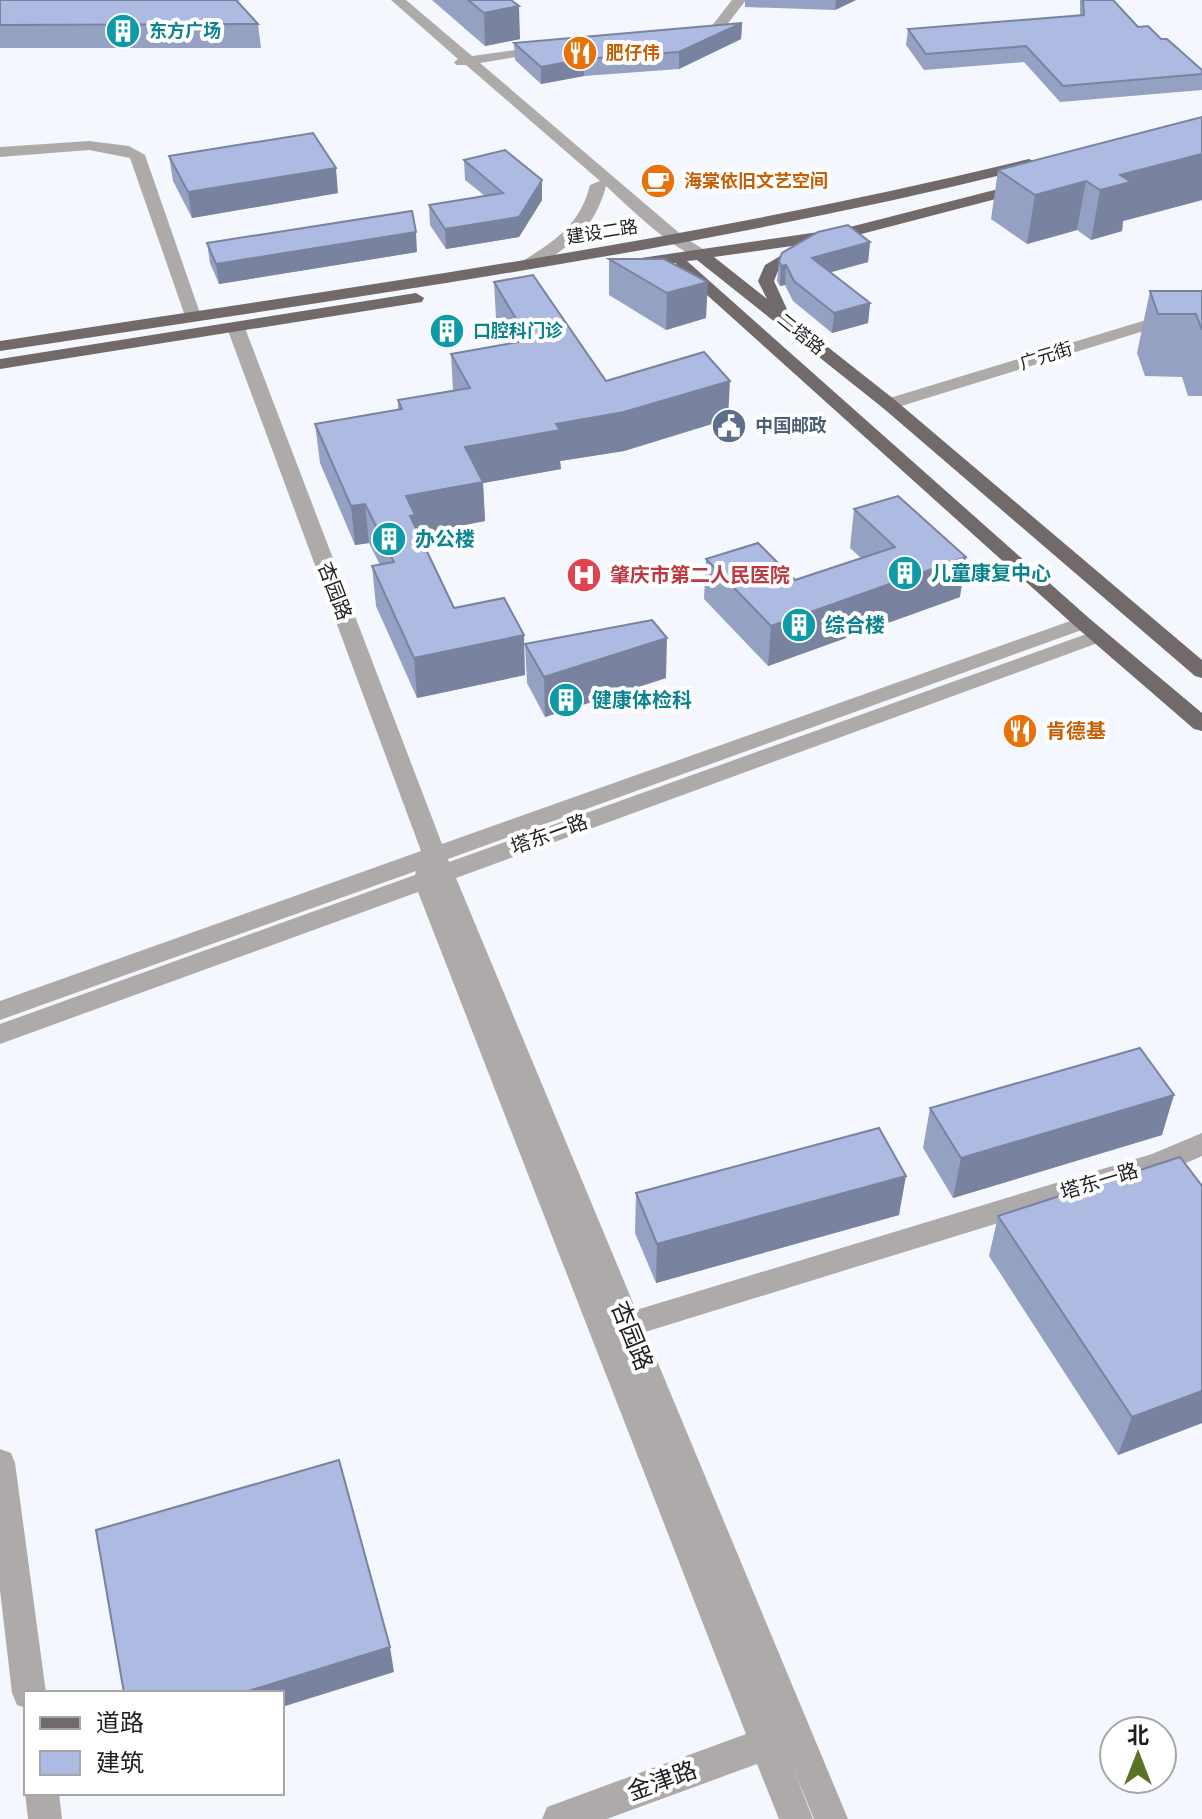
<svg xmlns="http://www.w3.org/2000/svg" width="1202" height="1819" font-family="'Roboto Serif','Noto Sans SC',serif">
  <rect width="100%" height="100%" fill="#f5f7fe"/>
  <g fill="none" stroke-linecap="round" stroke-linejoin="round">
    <g fill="#aeaaaa" fill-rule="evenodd">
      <path d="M 391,0 L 406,0 L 472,56 L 552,45 L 552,51 L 480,63 L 684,237 L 706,251 L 706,257 C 683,262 624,202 606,186 C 597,220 579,240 550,258 C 540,264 533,271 521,268 L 521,262 C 555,241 580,225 590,185 L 600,181 L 466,65 L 456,65 L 454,62 L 458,59 Z"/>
      <polygon points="732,0 746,0 716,39 691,40 691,34 707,32"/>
      <polygon points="89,141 129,146 145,155 201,316 199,320 193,321 185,316 130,158 89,150 0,157 0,147"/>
      <polygon points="1202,303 1202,313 895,408 883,408 880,404 883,400"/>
      <polygon points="236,323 245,328 442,844 1076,619 1090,619 1093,623 1090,627 448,859 449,862 1092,632 1099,630 1109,636 1106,640 456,878 636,1310 1152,1154 1202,1133 1202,1156 1170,1170 645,1332 848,1819 814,1819 793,1768 813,1819 779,1819 757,1764 607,1819 542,1819 547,1807 746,1734 418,892 0,1044 0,1024 415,875 416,871 0,1020 0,1001 421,851 227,328"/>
      <polygon points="0,1449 11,1453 15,1463 46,1693 26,1693 26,1708 17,1705 12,1693 0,1590"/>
      <polygon points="26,1790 26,1793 59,1793 62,1819 28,1819 25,1793"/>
    </g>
    <g fill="#726a6a" fill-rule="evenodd">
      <path d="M 1029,159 L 1034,161 L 1034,167 C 694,252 347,298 0,351 L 0,341 C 345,288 690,242 1029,159 Z"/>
      <path d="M 1026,182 L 1031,184 L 1031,190 L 846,238 L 810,243 L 815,247 L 813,250 L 778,271 L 774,281 L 791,318 L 895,400 L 1202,660 L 1202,678 L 1195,676 L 883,408 L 697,260 L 687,261 L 1090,619 L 1202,713 L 1202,731 L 1194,729 L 1076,627 L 677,268 L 676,263 L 634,269 L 626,264 L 634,259 L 846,228 ZM 799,245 L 765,265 L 758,281 L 767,299 L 714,257 Z"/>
      <polygon points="416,293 424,298 422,302 0,369 0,359"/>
    </g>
  </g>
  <g fill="#95a1c3">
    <polygon points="0,0 241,0 237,1 258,24 261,48 0,48"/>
    <polygon points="432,0 511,0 520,39 485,46"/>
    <polygon points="745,0 856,0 835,10 745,7"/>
    <polygon points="1080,0 1113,0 1138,27 1161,39 1202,70 1202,90 1060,102 1024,62 924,70 906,45 908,29 1080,16"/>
    <polygon points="742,23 741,39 679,69 584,76 541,84 515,60 514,43"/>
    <polygon points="1202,117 1202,200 1123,221 1122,231 1091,240 1077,230 1027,244 991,219 998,170"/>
    <polygon points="169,156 338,193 192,218 173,181"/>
    <polygon points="464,160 542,200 519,237 446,249 430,225 429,205 485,196 465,180"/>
    <polygon points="870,242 868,262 830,272 870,303 868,323 832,333 793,301 785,285 780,286 777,281 779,261"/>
    <polygon points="207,243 417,252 219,284 210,263"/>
    <polygon points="609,259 664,259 706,318 666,330 609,295"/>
    <polygon points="494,282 606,381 728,419 624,451 560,461 561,469 483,483 485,521 418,534 454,608 525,675 417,698 376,606 372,566 380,565 369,543 355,545 320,463 315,424 398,410 398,400 453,390 451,354 510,344 496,318"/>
    <polygon points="1150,291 1202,291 1202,396 1188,396 1182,377 1145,376 1137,353"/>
    <polygon points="854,509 960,597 768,666 704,599 706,559 795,580 861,558 850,548"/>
    <polygon points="525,644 666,678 545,717 527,683"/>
    <polygon points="930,1108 1162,1135 953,1198 923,1148"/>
    <polygon points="636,1193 899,1215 656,1283 635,1233"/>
    <polygon points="998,1216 1202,1423 1118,1455 989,1256"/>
  </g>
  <g fill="#79839f">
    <polygon points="836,0 856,0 835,10"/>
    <polygon points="519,6 520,39 485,46 484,13"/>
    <polygon points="742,23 741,39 679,69 679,52"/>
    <polygon points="584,59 584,76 541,84 541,67"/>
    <polygon points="1202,154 1202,200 1123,221 1122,231 1091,240 1100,190 1120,175"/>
    <polygon points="336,168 338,193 192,218 188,192"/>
    <polygon points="542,180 542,200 519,237 446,249 445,229"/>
    <polygon points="1086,181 1077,230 1027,244 1035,195"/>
    <polygon points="416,232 417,252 219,284 216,264"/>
    <polygon points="870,242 868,262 810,278 812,258"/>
    <polygon points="786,265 785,285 780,286 781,266"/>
    <polygon points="708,282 706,318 666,330 667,293"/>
    <polygon points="870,303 868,323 832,333 834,313"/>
    <polygon points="730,381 728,419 624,451 560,461 561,469 483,483 485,521 417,534 418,554 406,496 465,447"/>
    <polygon points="365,504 369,543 355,545 351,506"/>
    <polygon points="966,557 960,597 768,666 771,626"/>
    <polygon points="524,635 525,675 417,698 414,658"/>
    <polygon points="667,638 666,678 545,717 544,677"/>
    <polygon points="1174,1095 1162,1135 953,1198 961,1158"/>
    <polygon points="906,1176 899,1215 656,1283 657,1244"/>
    <polygon points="1202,1391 1202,1423 1118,1455 1132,1417"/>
    <polygon points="390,1647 394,1672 282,1707 282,1693 242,1693"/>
  </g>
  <g fill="#adbbe3" stroke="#79839f" stroke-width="2">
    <polygon points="0,0 236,0 258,24 0,25"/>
    <polygon points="468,0 511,0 519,6 484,13"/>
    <polygon points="1083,0 1113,0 1138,27 1148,26 1161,39 1167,39 1202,70 1202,74 1063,86 1026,46 926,54 908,29 1084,15"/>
    <polygon points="742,23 679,52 584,59 541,67 514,43"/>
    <polygon points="1202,117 1202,154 1120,175 1131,182 1100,190 1086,181 1035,195 998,170"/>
    <polygon points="313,133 336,168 188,192 169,156"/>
    <polygon points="505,150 542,180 519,217 445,229 429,205 503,193 464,160"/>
    <polygon points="412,211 416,232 216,264 207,243"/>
    <polygon points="848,225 870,242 812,258 870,303 834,313 794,281 786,265 781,266 779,261 782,253 818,232"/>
    <polygon points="609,259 664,259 708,282 667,293"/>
    <polygon points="533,275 606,381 704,352 730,381 624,412 556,424 560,430 465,447 483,482 406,496 415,515 410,516 454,608 504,598 524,635 414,658 372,566 394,562 365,504 351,506 315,424 402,409 398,400 470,388 451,354 529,340 494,282"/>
    <polygon points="1150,291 1202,291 1202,330 1196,314 1158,314"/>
    <polygon points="898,496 966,557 771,626 706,559 758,543 795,580 895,547 854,509"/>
    <polygon points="652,620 667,638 544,677 525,644"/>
    <polygon points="1140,1048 1174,1095 961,1158 930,1108"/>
    <polygon points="879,1128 906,1176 657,1244 636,1193"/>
    <polygon points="1180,1157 1202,1186 1202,1391 1132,1417 998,1216"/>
    <polygon points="339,1460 390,1647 242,1693 124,1693 96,1530"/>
  </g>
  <defs>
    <g id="building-disc" transform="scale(1.8)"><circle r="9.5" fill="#0f9aa8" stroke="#fff"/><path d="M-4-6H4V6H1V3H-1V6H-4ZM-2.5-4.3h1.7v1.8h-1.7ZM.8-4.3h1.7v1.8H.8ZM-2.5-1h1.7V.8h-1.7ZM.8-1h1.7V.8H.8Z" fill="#fff"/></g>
    <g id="restaurant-disc" transform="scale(1.8)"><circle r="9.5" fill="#e8710a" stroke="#fff"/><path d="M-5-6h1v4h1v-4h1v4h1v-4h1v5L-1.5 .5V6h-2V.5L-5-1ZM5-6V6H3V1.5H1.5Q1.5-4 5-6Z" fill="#fff"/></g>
    <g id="cafe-disc" transform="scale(1.8)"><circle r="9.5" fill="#e8710a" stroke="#fff"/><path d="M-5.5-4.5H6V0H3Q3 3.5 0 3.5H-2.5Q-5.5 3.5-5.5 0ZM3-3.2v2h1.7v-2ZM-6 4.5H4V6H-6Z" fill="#fff"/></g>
    <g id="civic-disc" transform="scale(1.8)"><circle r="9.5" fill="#5c6f8a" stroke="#fff"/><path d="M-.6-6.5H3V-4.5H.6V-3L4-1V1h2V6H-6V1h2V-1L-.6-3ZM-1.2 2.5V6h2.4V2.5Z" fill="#fff"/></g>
    <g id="hospital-disc" transform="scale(1.8)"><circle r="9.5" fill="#e0444e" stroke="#fff"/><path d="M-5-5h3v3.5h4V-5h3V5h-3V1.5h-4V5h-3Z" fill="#fff"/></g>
  </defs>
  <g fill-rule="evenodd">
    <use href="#building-disc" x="123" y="31"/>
    <use href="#restaurant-disc" x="580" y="53"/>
    <use href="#cafe-disc" x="658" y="181"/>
    <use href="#building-disc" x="447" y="331"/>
    <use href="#civic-disc" x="729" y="426"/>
    <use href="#building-disc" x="389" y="539"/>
    <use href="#building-disc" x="905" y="573"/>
    <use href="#hospital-disc" x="584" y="575"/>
    <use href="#building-disc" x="799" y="625"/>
    <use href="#building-disc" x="566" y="700"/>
    <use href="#restaurant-disc" x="1020" y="731"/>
  </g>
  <g text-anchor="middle" stroke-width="8" stroke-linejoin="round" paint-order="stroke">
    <g font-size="18" font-weight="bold" fill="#0d838f" stroke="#fff" text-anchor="start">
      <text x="149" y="37">东方广场</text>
      <text x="473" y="337">口腔科门诊</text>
    </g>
    <g font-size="18" font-weight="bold" fill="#c56008" stroke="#fff" text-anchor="start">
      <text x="606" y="59">肥仔伟</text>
      <text x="684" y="187">海棠依旧文艺空间</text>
    </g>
    <g font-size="18" fill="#1f2023" stroke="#fff">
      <text transform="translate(602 232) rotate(-9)" y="6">建设二路</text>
      <text transform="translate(801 334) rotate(39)" y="6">二塔路</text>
      <text transform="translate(1046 356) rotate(-17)" y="6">广元街</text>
    </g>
    <g font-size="18" font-weight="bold" fill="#4e5e75" stroke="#fff" text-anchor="start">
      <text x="755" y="432">中国邮政</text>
    </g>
    <g font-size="20" font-weight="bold" fill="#0d838f" stroke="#fff" text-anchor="start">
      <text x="415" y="546">办公楼</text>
      <text x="931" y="580">儿童康复中心</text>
      <text x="825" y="632">综合楼</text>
      <text x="592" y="707">健康体检科</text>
    </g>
    <g font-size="20" font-weight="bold" fill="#be3a42" stroke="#fff" text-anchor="start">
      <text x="610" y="582">肇庆市第二人民医院</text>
    </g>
    <g font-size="20" fill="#1f2023" stroke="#fff">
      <text transform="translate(335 591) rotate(69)" y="7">杏园路</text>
      <text transform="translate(549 834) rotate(-20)" y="7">塔东一路</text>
      <text transform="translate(1099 1181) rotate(-17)" y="7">塔东一路</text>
    </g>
    <g font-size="20" font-weight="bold" fill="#c56008" stroke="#fff" text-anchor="start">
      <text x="1046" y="738">肯德基</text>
    </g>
    <g font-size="24" fill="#1f2023" stroke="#fff">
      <text transform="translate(632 1336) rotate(68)" y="8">杏园路</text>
      <text transform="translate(662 1781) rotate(-20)" y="8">金津路</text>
    </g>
  </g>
  <rect x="24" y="1691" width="260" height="104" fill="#ffffff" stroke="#a5a6a7" stroke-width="2"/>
  <rect x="40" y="1717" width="40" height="12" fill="#726a6a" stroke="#a5a6a7" stroke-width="2"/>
  <text x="96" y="1731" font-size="24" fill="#1f2023">道路</text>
  <rect x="40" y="1751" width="40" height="24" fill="#adbbe3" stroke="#a5a6a7" stroke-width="2"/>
  <text x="96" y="1771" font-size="24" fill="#1f2023">建筑</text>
  <g transform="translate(1138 1755)"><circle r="38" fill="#ffffff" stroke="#a5a6a7" stroke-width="2"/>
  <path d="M0-6L14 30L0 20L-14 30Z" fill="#597225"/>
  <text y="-12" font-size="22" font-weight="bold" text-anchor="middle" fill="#1f2023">北</text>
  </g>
</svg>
